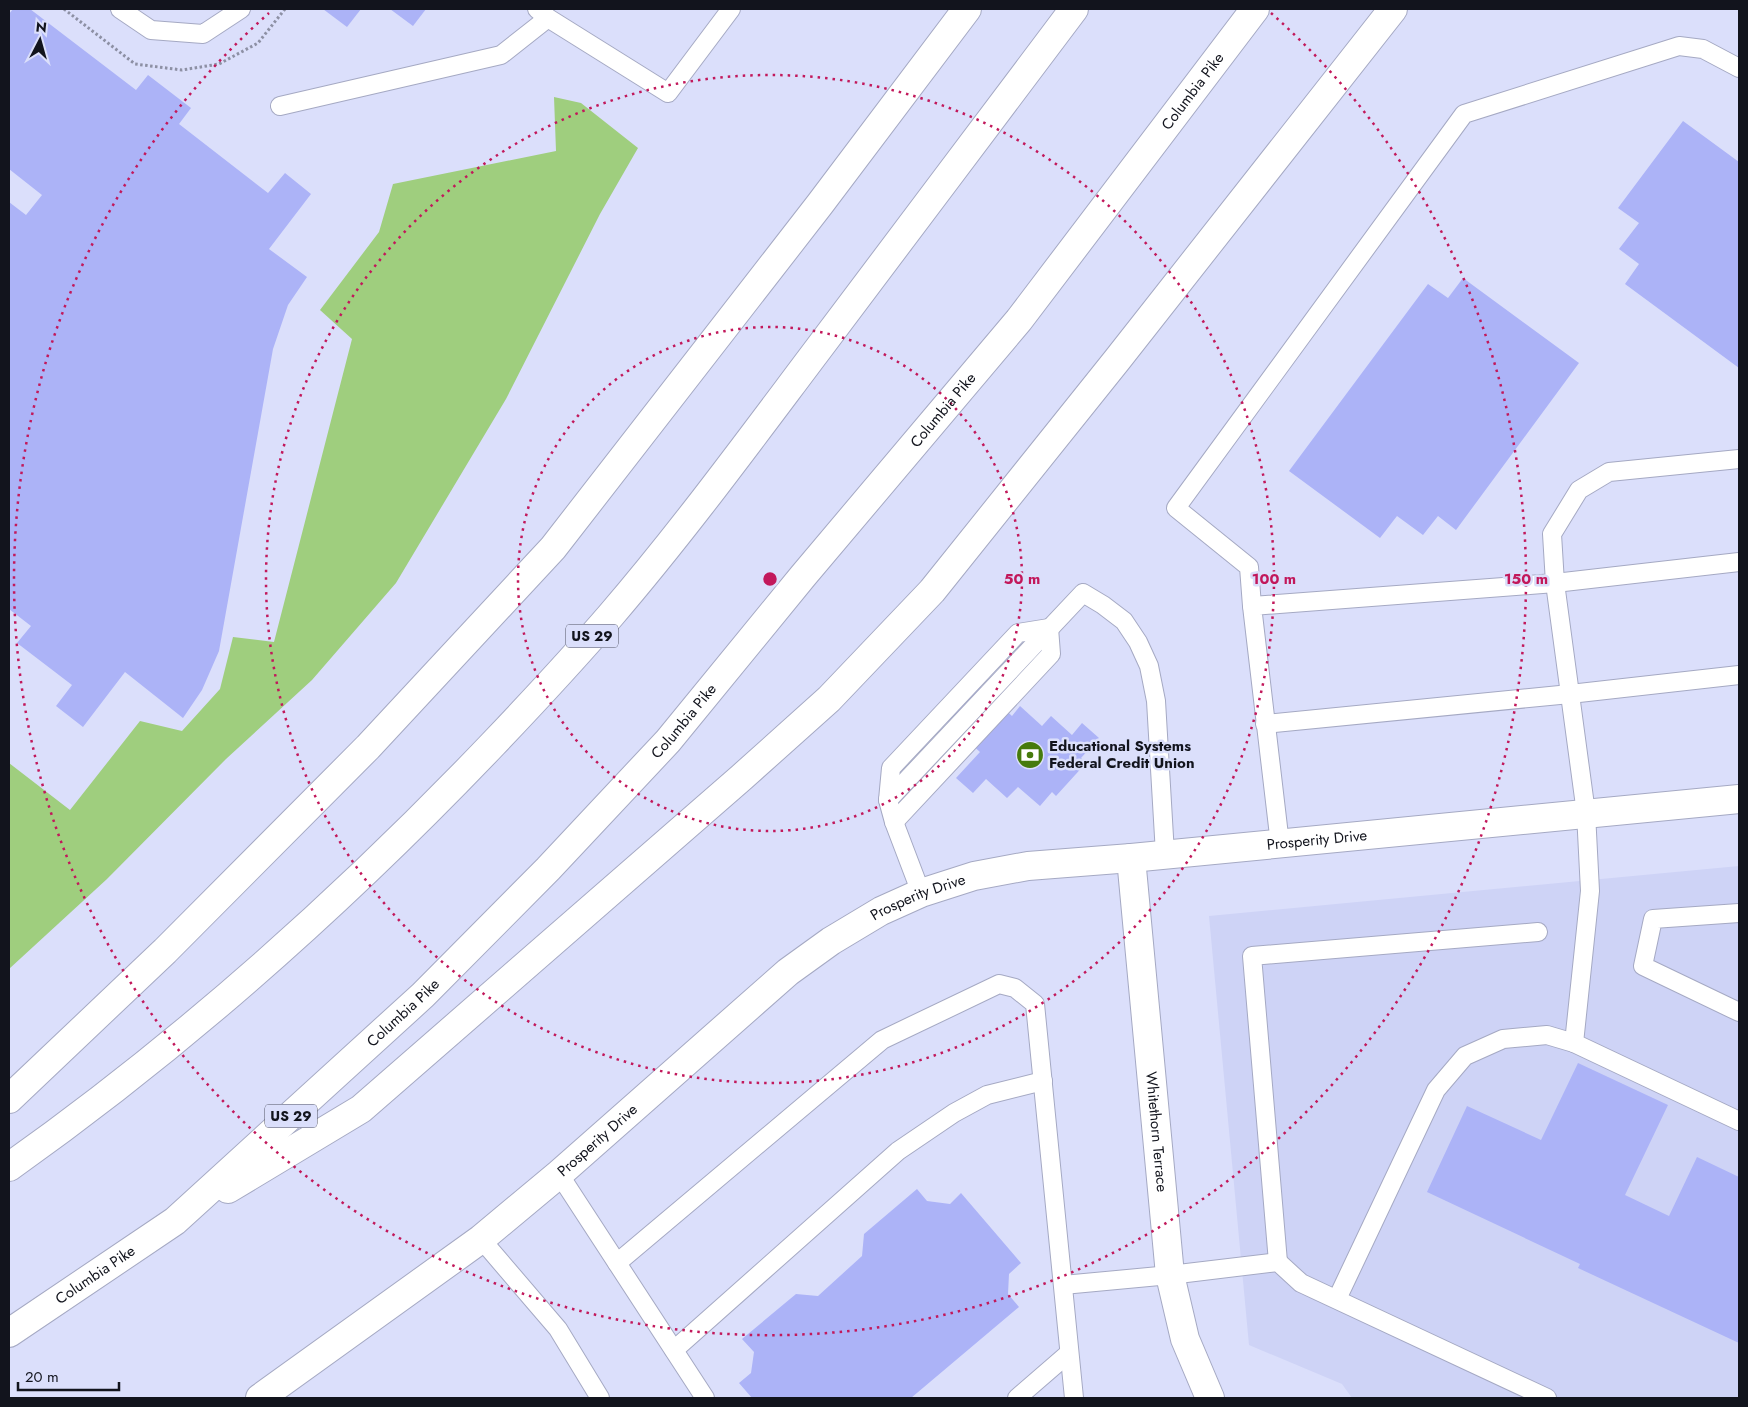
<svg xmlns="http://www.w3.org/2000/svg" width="1748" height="1407" font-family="Jost,sans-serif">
  <rect width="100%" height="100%" fill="#dbdffb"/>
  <polygon fill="#ced3f6" points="1739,866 1739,1398 1352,1398 1342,1384 1249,1345 1209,916"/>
  <polygon fill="#9fce7e" points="554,97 581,103 638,148 600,214 506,399 396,583 312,680 226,759 107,879 9,969 9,763 70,810 140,721 182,731 220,689 233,637 274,642 352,339 320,310 379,232 393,184 556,151"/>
  <g fill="#acb3f7">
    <polygon points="13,9 30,9 136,90 148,75 191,108 179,124 268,193 285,173 311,194 269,249 307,277 288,305 273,349 219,651 202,690 183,718 125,672 83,727 56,706 72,685 17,643 31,626 9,609 9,202 26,215 42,195 9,169 9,14"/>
    <polygon points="323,9 361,9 347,27"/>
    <polygon points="390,9 426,9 413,26"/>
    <polygon points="1683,121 1739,162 1739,368 1625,284 1639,264 1619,249 1639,223 1618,208"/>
    <polygon points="1463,278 1579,363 1456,530 1438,516 1423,535 1397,516 1380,538 1289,471 1428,284 1448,298"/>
    <polygon points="980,686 1012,716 1020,706 1042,726 1051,716 1072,735 1082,723 1099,738 1081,758 1086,763 1056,796 1052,792 1040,806 1018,787 1007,798 986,779 973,793 956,778 980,752 947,722"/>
    <polygon points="1578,1063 1668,1105 1625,1195 1669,1216 1697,1157 1739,1177 1739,1343 1578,1268 1580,1264 1427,1192 1467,1106 1541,1140"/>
    <polygon points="917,1189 927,1201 950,1204 961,1193 1021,1263 1009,1274 1008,1294 1019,1307 911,1398 752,1398 739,1383 751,1373 754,1352 742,1339 796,1294 818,1296 862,1256 864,1234"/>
  </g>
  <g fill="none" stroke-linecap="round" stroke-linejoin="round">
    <g stroke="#a5a9c3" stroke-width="20">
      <g id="lane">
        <polyline points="120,9 151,30 203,34 241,9"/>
        <polyline points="537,9 548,18 668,93 731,9"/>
        <polyline points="280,106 501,55 548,18"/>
        <polyline points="1739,459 1609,472 1579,490 1552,534 1555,583 1586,813 1590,891 1574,1043 1739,1121"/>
        <polyline points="1252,606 1249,567 1176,508 1464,114 1679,46 1703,49 1739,68"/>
        <polyline points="1265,724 1570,694 1739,675"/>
        <polyline points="888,800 891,768 1018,633 1049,628 1051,654 894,822"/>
        <polyline points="1280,844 1252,606 1555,583 1739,562"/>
        <polyline points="921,893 894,822 888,800 1083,593 1103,605 1124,621 1138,642 1149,666 1156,701 1165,854"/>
        <polyline points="1739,913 1653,919 1643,966 1739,1012"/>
        <polyline points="559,1174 705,1398"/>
        <polyline points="481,1239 558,1329 600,1398"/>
        <polyline points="1278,1262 1252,956 1538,932"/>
        <polyline points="617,1263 882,1040 999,984 1015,988 1035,1004 1074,1398"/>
        <polyline points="1063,1285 1170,1275 1278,1262 1301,1283 1547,1398"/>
        <polyline points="1337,1299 1436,1090 1465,1056 1503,1039 1547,1035 1574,1043"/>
        <polyline points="674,1350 898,1151 954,1113 987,1095 1043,1081"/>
        <polyline points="1017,1398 1069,1353"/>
      </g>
    </g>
    <g stroke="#a5a9c3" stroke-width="30">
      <g id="street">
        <path id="s1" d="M 1131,858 L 1170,1275 L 1185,1339 L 1210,1398"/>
      </g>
    </g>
    <g stroke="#a5a9c3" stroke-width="30">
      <g id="secondary">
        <path id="s2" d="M 260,1398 L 481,1239 L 559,1174 L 788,972 L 831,941 L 881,911 L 921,893 L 974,876 L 1028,866 L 1131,858 L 1739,799"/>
      </g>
    </g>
    <g stroke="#a5a9c3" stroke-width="30">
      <g id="highway">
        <polyline points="9,1099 165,951 368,747 553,548 820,204 967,9"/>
        <path d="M 9,1167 C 184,1043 345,899 493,744 C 533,702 573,659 611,615 C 683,531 749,441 816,352 C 902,238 988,123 1074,9"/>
        <polyline points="228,1189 361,1109 742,777 829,699 932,591 1117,360 1393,9"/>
        <path id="s3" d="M 9,1333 L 175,1221 L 423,995 L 548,869 L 668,741 L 803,576 L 1019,320 L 1255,9"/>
      </g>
    </g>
    <polyline stroke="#8d90a4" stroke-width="3" stroke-dasharray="2.5 2.5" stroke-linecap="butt" points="64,9 135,64 182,70 219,64 258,43 285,9"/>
    <use href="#lane" stroke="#fff" stroke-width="18"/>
    <use href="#street" stroke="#fff" stroke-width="28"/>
    <use href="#secondary" stroke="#fff" stroke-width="28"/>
    <use href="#highway" stroke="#fff" stroke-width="28"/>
  </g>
  <g fill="none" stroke="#c2185b" stroke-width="2.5" stroke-dasharray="2.5 5">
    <circle cx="770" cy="579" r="252"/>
    <circle cx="770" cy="579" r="504"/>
    <path d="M1271 13A756 756 0 1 1 269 13"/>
  </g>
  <defs>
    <g id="bank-disc" transform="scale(1.4375)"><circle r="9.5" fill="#467b0c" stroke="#dbdffb"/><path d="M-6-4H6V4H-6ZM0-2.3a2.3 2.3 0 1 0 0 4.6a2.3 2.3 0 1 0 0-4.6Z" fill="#fff"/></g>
  </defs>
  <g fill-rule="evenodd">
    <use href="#bank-disc" x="1030" y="755"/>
  </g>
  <g text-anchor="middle" stroke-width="5" stroke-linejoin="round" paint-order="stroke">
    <g fill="#dbdffb" stroke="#4e5160" stroke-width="1">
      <rect x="566" y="624.5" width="52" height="23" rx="4"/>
      <rect x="265" y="1104.5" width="52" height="23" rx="4"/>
    </g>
    <g font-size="14" font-weight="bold" fill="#12141d">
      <text x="592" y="641">US 29</text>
      <text x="291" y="1121">US 29</text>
    </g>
    <g font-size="15" fill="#12141d" stroke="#dbdffb">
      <text dy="5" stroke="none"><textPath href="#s3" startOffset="1724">Columbia Pike</textPath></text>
      <text dy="5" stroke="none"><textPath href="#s3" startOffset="1319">Columbia Pike</textPath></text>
      <text dy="5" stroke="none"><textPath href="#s3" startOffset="914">Columbia Pike</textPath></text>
      <text dy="5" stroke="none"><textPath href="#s2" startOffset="1235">Prosperity Drive</textPath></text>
      <text dy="5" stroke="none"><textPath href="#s2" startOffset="830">Prosperity Drive</textPath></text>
      <text dy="5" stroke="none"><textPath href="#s3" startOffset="509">Columbia Pike</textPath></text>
      <text dy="5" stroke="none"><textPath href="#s1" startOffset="275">Whitethorn Terrace</textPath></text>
      <text dy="5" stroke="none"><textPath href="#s2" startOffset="425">Prosperity Drive</textPath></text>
      <text dy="5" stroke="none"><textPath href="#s3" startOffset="104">Columbia Pike</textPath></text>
    </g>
    <g font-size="15" font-weight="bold" fill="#12141d" stroke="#dbdffb" text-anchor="start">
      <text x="1049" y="751">Educational Systems<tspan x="1049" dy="17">Federal Credit Union</tspan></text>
    </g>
  </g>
  <circle cx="770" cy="579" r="8" fill="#c2185b" stroke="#dbdffb" stroke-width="2.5"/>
  <g font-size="15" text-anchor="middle" font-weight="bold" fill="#c2185b" stroke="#dbdffb" stroke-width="5" stroke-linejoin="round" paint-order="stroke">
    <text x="1022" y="584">50 m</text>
    <text x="1274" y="584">100 m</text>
    <text x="1526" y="584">150 m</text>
  </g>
  <rect width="1748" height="1407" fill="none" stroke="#12141d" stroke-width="20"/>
  <g transform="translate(40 40) rotate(6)" stroke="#dbdffb" stroke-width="4" paint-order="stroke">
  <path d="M0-4L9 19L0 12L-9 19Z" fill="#12141d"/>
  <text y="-8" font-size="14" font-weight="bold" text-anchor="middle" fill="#12141d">N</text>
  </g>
  <path d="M18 1382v8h101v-8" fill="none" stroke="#12141d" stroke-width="2.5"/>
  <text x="25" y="1382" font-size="15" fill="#12141d" stroke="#dbdffb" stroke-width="4" paint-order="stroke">20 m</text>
</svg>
